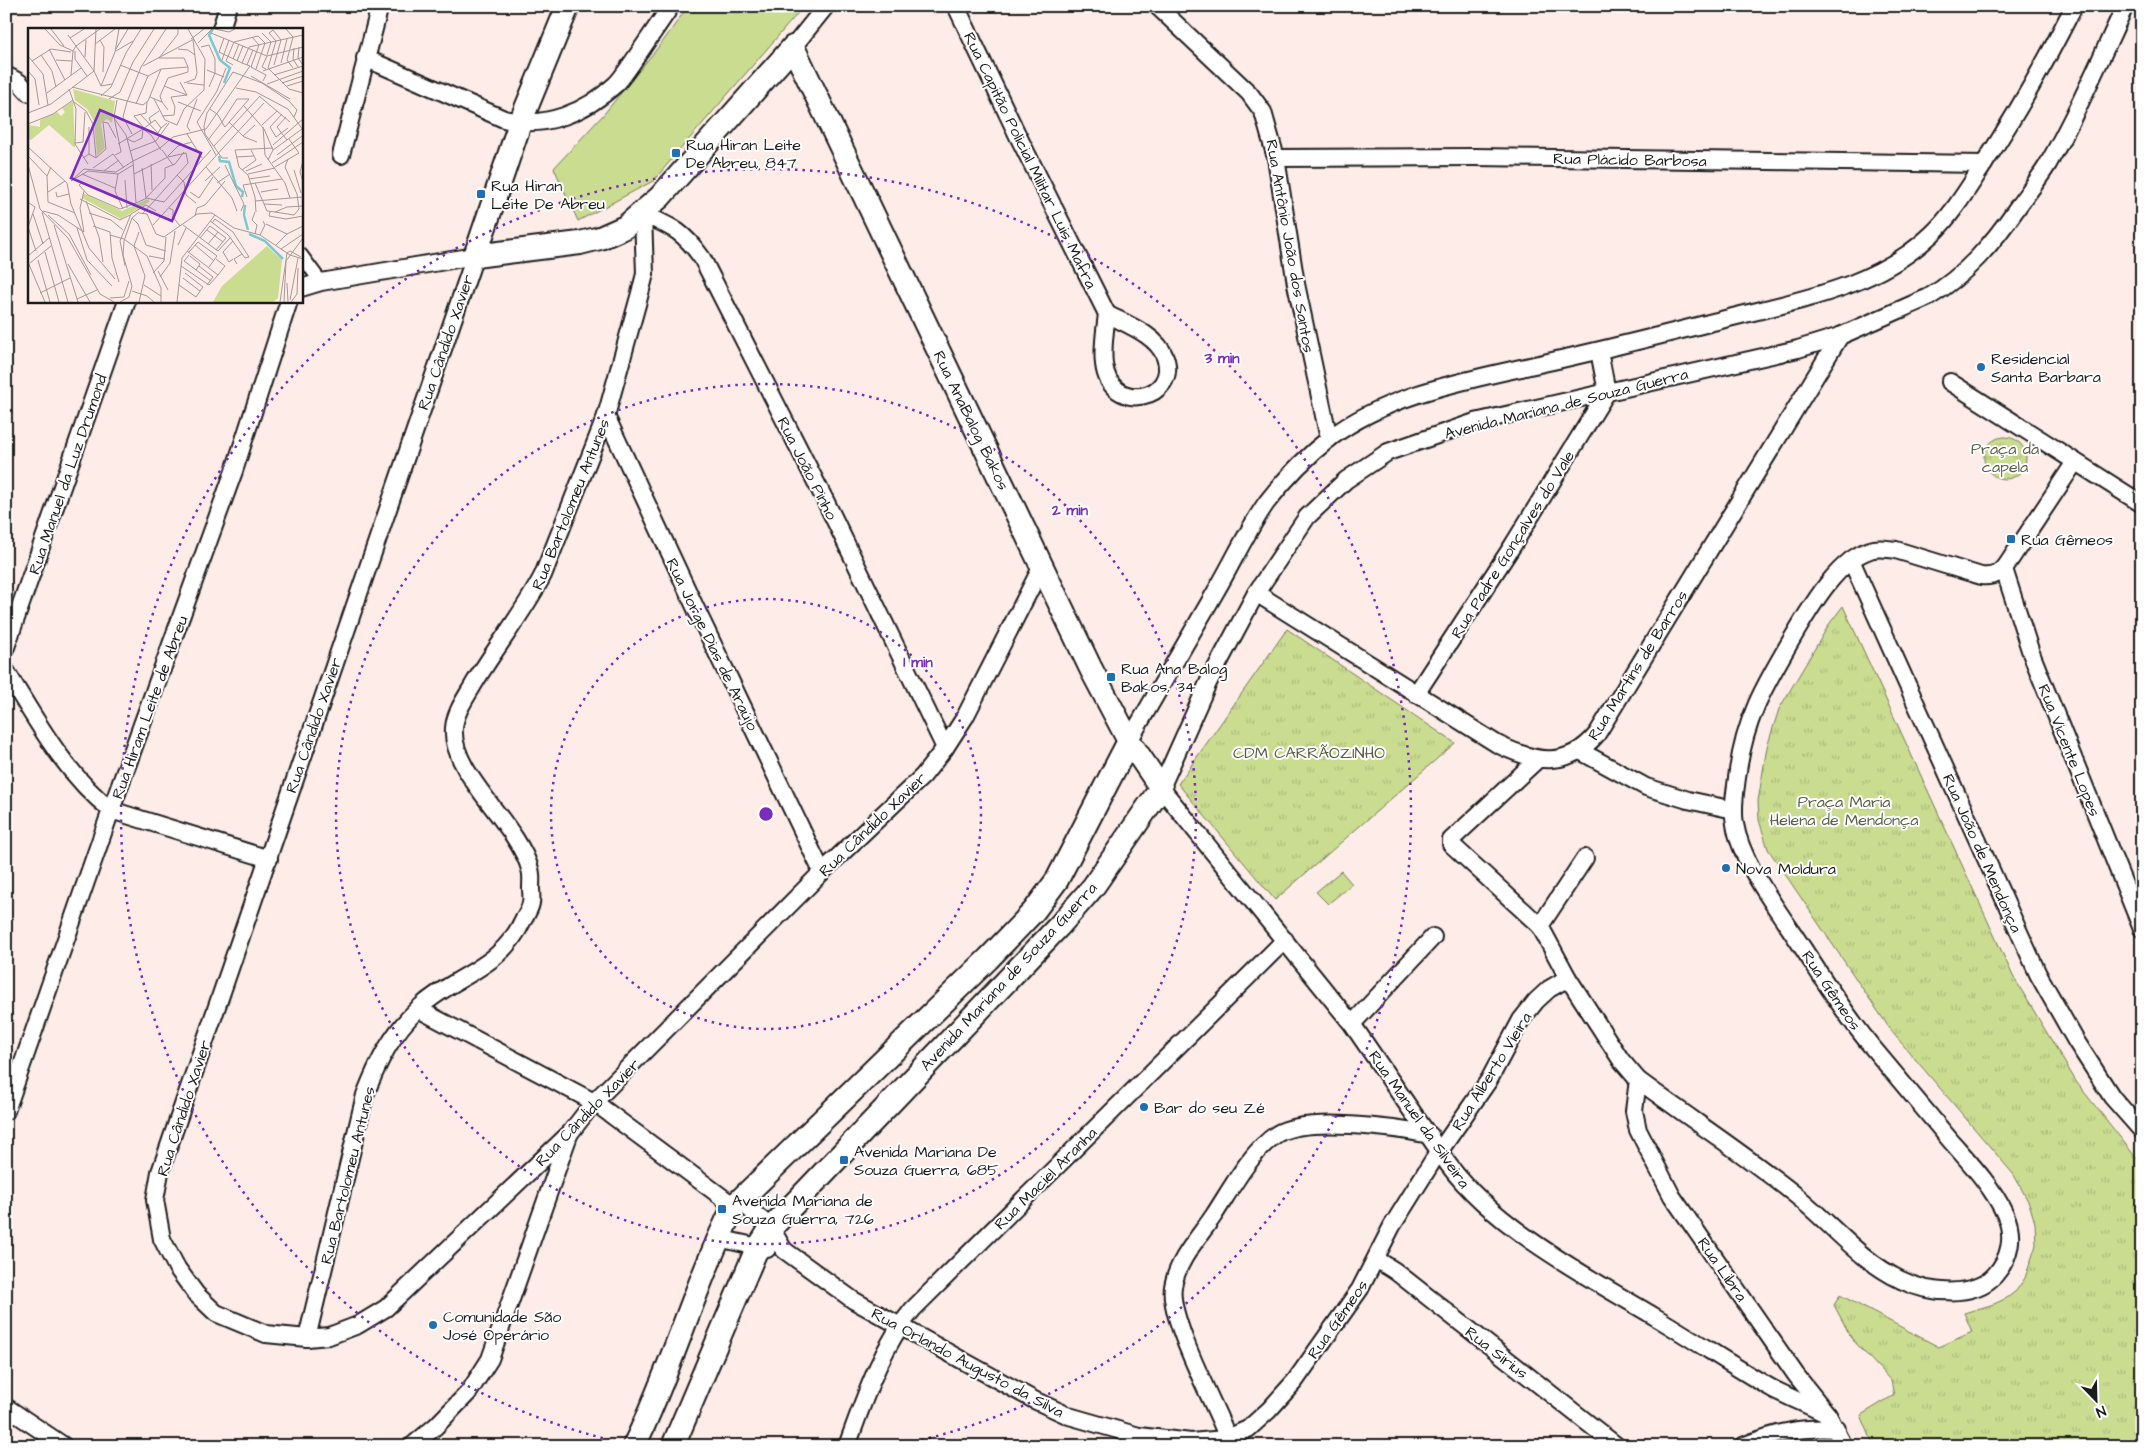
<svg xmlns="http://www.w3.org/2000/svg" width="2148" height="1452" font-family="'Architects Daughter',sans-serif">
  <defs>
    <pattern id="park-tufts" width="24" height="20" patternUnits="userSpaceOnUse" patternTransform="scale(1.25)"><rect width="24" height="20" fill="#c9dc90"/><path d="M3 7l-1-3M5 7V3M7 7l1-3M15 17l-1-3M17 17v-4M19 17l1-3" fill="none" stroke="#acbc7c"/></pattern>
  </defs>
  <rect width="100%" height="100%" fill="#feece8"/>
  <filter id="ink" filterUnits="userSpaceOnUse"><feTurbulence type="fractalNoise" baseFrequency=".02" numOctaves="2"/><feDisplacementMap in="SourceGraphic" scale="10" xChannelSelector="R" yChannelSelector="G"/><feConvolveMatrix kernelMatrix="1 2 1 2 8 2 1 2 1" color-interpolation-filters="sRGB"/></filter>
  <g filter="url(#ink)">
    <polygon fill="#c9dc90" stroke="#727c56" points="688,6 804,6 653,181 578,221 554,168 604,114 664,40"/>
    <g fill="url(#park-tufts)" stroke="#727c56">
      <circle cx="2005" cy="458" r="21"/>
      <polygon points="1843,606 2013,976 2077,1083 2142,1165 2142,1446 1874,1446 1861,1415 1894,1395 1891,1381 1852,1339 1834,1305 1840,1295 1939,1347 1972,1332 1964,1313 1994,1304 2007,1298 2016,1291 2025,1278 2036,1245 2035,1223 2029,1203 2014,1175 1892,1032 1768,849 1759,820 1758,801 1767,747 1779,709 1830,623"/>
      <polygon points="1287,629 1455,743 1275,900 1178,784"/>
      <polygon points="1341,871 1352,884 1328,904 1316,892"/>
    </g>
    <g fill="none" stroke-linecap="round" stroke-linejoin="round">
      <g stroke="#1c1c1c" stroke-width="16">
        <polyline id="pedestrian" points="301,255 321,282"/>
      </g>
      <g stroke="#1c1c1c" stroke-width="20">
        <g id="minor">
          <polyline points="956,6 1018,136 1107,314"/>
          <polyline points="1157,6 1249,93 1263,112 1276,158 1296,284 1329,439"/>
          <polyline points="221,29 228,6"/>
          <polyline points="793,47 826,6"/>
          <path d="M 365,58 L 504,119 C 544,130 586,112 616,84 C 622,78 627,70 632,63 C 645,44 658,25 671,6"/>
          <polyline points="6,75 19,82 29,93"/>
          <polyline points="341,155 380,6"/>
          <polyline points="1276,158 1474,157 1984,164"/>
          <path d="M 301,288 L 321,282 L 475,256 C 368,561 266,867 160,1172 L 155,1200 L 162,1239 L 177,1268 L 196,1294 L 216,1313 L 266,1334 L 307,1338 L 329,1336 L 358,1325 L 386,1308 L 570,1133 L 594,1102 L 822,872 L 923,776 L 945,748 L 965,717 L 1042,566"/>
          <path d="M 1107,314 C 1126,324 1157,335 1165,357 C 1180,399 1110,416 1104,364 C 1102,348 1105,331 1107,314 Z"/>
          <polyline points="1950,382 2142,504"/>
          <polyline points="606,416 696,609 822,872"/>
          <polyline points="1851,560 2038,974 2076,1041 2112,1097 2142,1131"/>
          <polyline points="2004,569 2031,653 2142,929"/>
          <path d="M 1256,593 L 1497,744 C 1534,762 1567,770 1597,734 L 1840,336"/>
          <polyline points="6,647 127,301"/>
          <path d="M 6,671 C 36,720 65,774 111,810 L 269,859"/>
          <polyline points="1416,694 1513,545 1607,392 1599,351"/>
          <path d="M 1129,741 C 1158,691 1187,641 1216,591 C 1232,564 1249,527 1267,502 C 1285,479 1307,456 1330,438 C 1388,394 1464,381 1534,365 C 1596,352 1658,336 1721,320 C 1794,301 1875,289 1932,234 C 1952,215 1967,190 1982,167 C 2016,115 2046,62 2074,6"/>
          <polyline points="1580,751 1646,787 1688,800 1734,810"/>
          <path d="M 1537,760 L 1451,840 L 1451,844 L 1540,926 L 1568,978 L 1621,1060 L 1638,1080 C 1689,1118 1743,1153 1793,1193 C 1829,1221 1860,1261 1901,1280 C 1927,1293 1973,1299 1995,1275 C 2010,1258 2015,1236 2005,1214 C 1992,1186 1970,1163 1950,1140 C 1924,1109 1899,1079 1873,1048 C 1841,1010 1815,965 1786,923 C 1768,896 1740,857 1735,824 C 1732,809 1735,793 1737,778 C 1744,718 1766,683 1796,632 C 1812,605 1838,560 1870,550 C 1878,547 1887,549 1896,550 L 1981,576 C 1994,577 2001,574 2008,563 L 2075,462"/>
          <polyline points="1540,926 1585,858"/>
          <polyline points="418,1009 594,1102 734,1206"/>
          <polyline points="1352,1024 1433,937"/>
          <polyline points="1638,1080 1634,1111 1638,1130 1672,1196 1796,1375 1828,1415 1844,1446"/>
          <polyline points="6,1111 111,810 234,471 289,301"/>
          <polyline points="740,1201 771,1228 784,1250 853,1300 1034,1400 1069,1416 1139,1436 1191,1442 1225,1439 1248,1429 1269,1410 1295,1381 1360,1289 1392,1226 1432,1162 1489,1080 1521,1020 1536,1001 1549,989 1568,978"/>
          <polyline points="718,1238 767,1249"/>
          <polyline points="1376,1259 1395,1271 1617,1446"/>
          <path d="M 307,1338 L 365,1095 C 378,1062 392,1033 418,1009 C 454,975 501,969 523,920 C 526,915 530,909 531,903 C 532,898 531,892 531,888 C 531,882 532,875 530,869 C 517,823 450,773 454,728 C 455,713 465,699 472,687 C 494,649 523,614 543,575 L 606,416 L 639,297 L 645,274 L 643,214 C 672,227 682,230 702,258 L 825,500 L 945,748"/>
          <polyline points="6,1407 64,1446"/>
          <path d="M 1828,1415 C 1810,1406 1791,1398 1773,1389 C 1734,1367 1696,1341 1657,1318 C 1588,1277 1495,1228 1448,1164 L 1352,1024 L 1161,788 L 1208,683 L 1256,593 L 1307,517 L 1346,480 L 1388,452 L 1475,422 L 1798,349 L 1840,336 L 1929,297 C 1966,275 1993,243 2017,208 C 2027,194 2039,179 2048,164 C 2077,113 2100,60 2125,6"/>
          <polyline points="412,1446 436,1426 469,1392 490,1359 569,1135"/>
          <path d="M 847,1446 C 864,1400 881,1347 913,1309 L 1285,940"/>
          <path d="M 1222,1446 L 1225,1439 L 1224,1429 C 1211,1397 1168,1317 1173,1287 C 1177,1260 1200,1236 1214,1215 C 1231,1189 1251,1151 1277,1134 C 1306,1116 1396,1128 1430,1135"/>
          <path d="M 1743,1446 C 1777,1432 1800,1427 1837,1429"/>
        </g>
      </g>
      <g stroke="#1c1c1c" stroke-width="26">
        <g id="secondary">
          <polyline points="568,6 520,123 475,256 580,243 600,238 625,227 660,197 793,47 1091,669 1129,741 1161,788 1093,887 1059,926 771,1228 755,1253 673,1446"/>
          <path d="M 634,1446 C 672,1368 695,1284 734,1206 L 988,959 L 1034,911 L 1057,880 L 1129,741"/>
        </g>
      </g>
      <use href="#pedestrian" stroke="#fff" stroke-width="12"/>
      <use href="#minor" stroke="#fff" stroke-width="16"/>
      <use href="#secondary" stroke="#fff" stroke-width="22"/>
    </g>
  </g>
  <g fill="none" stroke="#7b2cbf" stroke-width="2.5" stroke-dasharray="2.5 5">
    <circle cx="766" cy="814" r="215"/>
    <circle cx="766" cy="814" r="430"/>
    <path d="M632 1445A645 645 0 1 1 900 1445"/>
  </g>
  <g fill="#1f6fb2" stroke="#fff" stroke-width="2">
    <rect x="671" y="148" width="10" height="10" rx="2.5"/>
    <rect x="476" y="189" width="10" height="10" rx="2.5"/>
    <circle cx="1981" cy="367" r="5"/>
    <rect x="2006" y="534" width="10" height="10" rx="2.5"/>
    <rect x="1106" y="672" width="10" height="10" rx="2.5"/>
    <circle cx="1726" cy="868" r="5"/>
    <circle cx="1144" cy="1107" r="5"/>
    <rect x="839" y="1155" width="10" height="10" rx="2.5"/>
    <rect x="717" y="1204" width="10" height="10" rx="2.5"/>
    <circle cx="433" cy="1325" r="5"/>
  </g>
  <g text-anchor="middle" stroke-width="4" stroke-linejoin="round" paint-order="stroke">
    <g font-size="16" fill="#1c1c1c" stroke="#fff" text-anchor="start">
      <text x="686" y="150">Rua Hiran Leite<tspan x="686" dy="18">De Abreu, 847</tspan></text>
      <text x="491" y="191">Rua Hiran<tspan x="491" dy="18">Leite De Abreu</tspan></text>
      <text x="1991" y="364">Residencial<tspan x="1991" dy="18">Santa Barbara</tspan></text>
      <text x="2021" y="545">Rua Gêmeos</text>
      <text x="1121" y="674">Rua Ana Balog<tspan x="1121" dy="18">Bakos, 34</tspan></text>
      <text x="1736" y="874">Nova Moldura</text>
      <text x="1154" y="1113">Bar do seu Zé</text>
      <text x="854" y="1157">Avenida Mariana De<tspan x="854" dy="18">Souza Guerra, 685</tspan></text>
      <text x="732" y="1206">Avenida Mariana de<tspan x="732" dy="18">Souza Guerra, 726</tspan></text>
      <text x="443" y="1322">Comunidade São<tspan x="443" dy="18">José Operário</tspan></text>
    </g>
    <g font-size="16" fill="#1c1c1c" stroke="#fff">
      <text transform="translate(1630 159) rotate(1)" y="6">Rua Plácido Barbosa</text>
      <text transform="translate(1031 160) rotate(64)" y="6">Rua Capitão Policial Militar Luis Mafra</text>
      <text transform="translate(1291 246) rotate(80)" y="6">Rua Antônio João dos Santos</text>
      <text transform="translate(445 342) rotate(-71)" y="6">Rua Cândido Xavier</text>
      <text transform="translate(1566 403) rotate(-14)" y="6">Avenida Mariana de Souza Guerra</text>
      <text transform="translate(972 420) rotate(64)" y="6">Rua AnaBalog Bakos</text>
      <text transform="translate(808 468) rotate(63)" y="6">Rua João Pinho</text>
      <text transform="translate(67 474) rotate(-71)" y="6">Rua Manuel da Luz Drumond</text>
      <text transform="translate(570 504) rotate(-68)" y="6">Rua Bartolomeu Antunes</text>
      <text transform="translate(1512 544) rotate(-58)" y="6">Rua Padre Gonçalves do Vale</text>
      <text transform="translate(713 644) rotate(64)" y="6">Rua Jorge Dias de Araújo</text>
      <text transform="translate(1637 665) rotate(-58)" y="6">Rua Martins de Barros</text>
      <text transform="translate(149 707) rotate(-70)" y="6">Rua Hiram Leite de Abreu</text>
      <text transform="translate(313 725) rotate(-71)" y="6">Rua Cândido Xavier</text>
      <text transform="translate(2070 750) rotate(68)" y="6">Rua Vicente Lopes</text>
      <text transform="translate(872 824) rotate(-44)" y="6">Rua Cândido Xavier</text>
      <text transform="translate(1983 853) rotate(66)" y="6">Rua João de Mendonça</text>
      <text transform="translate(1008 976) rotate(-47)" y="6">Avenida Mariana de Souza Guerra</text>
      <text transform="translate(1832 990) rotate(56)" y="6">Rua Gêmeos</text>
      <text transform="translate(1491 1071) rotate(-58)" y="6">Rua Alberto Vieira</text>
      <text transform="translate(183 1108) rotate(-72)" y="6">Rua Cândido Xavier</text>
      <text transform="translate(587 1112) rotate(-46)" y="6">Rua Cândido Xavier</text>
      <text transform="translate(1420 1119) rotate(55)" y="6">Rua Manuel da Silveira</text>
      <text transform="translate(347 1175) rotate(-76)" y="6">Rua Bartolomeu Antunes</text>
      <text transform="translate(1045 1178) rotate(-45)" y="6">Rua Maciel Aranha</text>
      <text transform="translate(1723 1269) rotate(55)" y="6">Rua Libra</text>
      <text transform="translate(1337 1319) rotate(-55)" y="6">Rua Gêmeos</text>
      <text transform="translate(1497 1352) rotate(38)" y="6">Rua Sirius</text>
      <text transform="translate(968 1362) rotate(28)" y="6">Rua Orlando Augusto da Silva</text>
    </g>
    <g font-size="16" fill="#595f45" stroke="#fff">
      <text x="2005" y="454">Praça da<tspan x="2005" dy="18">capela</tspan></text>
      <text x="1309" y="758">CDM CARRÃOZINHO</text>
      <text x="1844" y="807">Praça Maria<tspan x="1844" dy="18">Helena de Mendonça</tspan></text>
    </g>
  </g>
  <g transform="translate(28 28)">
    <rect width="275" height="275" fill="#feece8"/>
    <path d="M 55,165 L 94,183 L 117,172 L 121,171 L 121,174 L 93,191 L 54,170 Z" fill="#c9dc90"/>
    <path d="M 45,73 L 47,120 L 21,97 L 3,112 L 0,111 L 0,97 L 12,99 L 12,92 L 29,84 L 33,88 L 37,84 L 34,80 Z" fill="#c9dc90"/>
    <path d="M 45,61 L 87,73 L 84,95 L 79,91 L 73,95 L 77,120 L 69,128 L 66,93 L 59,81 L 47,72 ZM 239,218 L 254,232 L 250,270 L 245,274 L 185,274 L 194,258 Z" fill="#c9dc90"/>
    <path fill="none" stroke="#78c9d2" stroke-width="2.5" d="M 185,1 L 181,7 L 192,32 L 202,40 L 196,55M 191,128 L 192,133 L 201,134 L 208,158 L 215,164 L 214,169M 217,177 L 216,187 L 220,202M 221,206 L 237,213 L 255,231"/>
    <path fill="none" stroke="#a49996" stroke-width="1" d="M 17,1 L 32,17 L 45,23M 23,1 L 36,18M 68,1 L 66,43 L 73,58 L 84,56M 187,1 L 201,4 L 207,1M 258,1 L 265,9 L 259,32 L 265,40M 183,5 L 239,28 L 275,19M 234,5 L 243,14 L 239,27M 40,7 L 48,18 L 72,1M 42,10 L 56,1M 196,10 L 191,24 L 214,35M 163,11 L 176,1M 72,12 L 76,19 L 75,44M 206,14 L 230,8M 170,15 L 184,1M 67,16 L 87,1M 173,19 L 181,17 L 187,31 L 187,45 L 181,59M 271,19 L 270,30 L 275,37M 266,20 L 265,31 L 270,39M 21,21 L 37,52M 88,21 L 100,1M 150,21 L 160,22 L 167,27M 47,23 L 47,31 L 59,48M 88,23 L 105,13M 13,27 L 24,43 L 28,59M 0,28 L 15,46 L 20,77M 57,29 L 58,12M 131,30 L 156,30 L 160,39 L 160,44 L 140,50 L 132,68 L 134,74M 131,30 L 150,6 L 150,1M 205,31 L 211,16M 28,32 L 44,33M 194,32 L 201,12M 4,33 L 23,21 L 43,24M 209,33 L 215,18M 253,35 L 259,11M 92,37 L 120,48M 205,37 L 198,33 L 206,14M 219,37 L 225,22M 115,38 L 166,11M 223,39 L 231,17 L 224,9M 223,39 L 238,47 L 235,53M 240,40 L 248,13 L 241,5 L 245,2 L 253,12 L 246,37M 240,40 L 261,61 L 275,65M 228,41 L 237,15 L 230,8M 238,41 L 234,39 L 239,28M 179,42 L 196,49M 0,43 L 7,51 L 11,77M 235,43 L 275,29M 43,47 L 45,23M 246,47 L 275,38M 120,48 L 133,41 L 160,39M 223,48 L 262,71M 156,55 L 167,51 L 169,45 L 165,12M 159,55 L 176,57M 254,55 L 275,48M 239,56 L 275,43M 73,58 L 87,24 L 91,1M 136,58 L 159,67M 259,58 L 275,53M 44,59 L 115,77 L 120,73 L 133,41M 208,60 L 228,64 L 260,81 L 275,102M 41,61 L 48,81 L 47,116 L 60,136M 19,65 L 53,40M 73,68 L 83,59 L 98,25 L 113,1M 231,68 L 262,94M 122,69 L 134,74 L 140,82M 81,71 L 92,64 L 105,34 L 126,1M 126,71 L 137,92 L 149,97 L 156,81 L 176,62 L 177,31 L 160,1M 46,74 L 58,83 L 65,96 L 68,129M 150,74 L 173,83M 108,76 L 120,48M 216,78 L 236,101 L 245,122M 0,85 L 23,76 L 66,43 L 48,18 L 45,23M 112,86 L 130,105 L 133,100M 254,86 L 242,99 L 248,109 L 260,100M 134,88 L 146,87 L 147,79 L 143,69 L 159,67 L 152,54M 258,89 L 249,99 L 259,112M 201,94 L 216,109 L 229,114M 123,95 L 121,90 L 131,83M 0,96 L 25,86 L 45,72M 234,97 L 249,83M 235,99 L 237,127 L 257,155 L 262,170M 116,100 L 106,88 L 118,85 L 119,74M 162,103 L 159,98 L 169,71M 104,106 L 95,89 L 99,74 L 113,39 L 138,1M 159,106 L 174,130M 215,108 L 227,97M 99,111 L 106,114 L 114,110 L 115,101 L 127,92 L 133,100 L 139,95M 180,112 L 194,94 L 209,71 L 221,71 L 197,99 L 196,98 L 194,94 L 190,87 L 189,86 L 182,81M 47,115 L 55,114 L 57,84M 90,116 L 115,101 L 123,107 L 133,122M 245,117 L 275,91M 186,118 L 232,68M 0,119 L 39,155 L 43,176 L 61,220 L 87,251M 134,122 L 145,137M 207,122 L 211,139 L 220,147 L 227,169 L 228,184M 207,122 L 245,120M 102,123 L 128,113 L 141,95M 61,126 L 61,99M 87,127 L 93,124 L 86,89 L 89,72M 188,127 L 169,94 L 189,63 L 198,40M 249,127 L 274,108M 0,128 L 19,148M 140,128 L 150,118 L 164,114M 208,129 L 226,128M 55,130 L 61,126 L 68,130 L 78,121 L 75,94 L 80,95 L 88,110M 200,130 L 194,130 L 177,106 L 176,98 L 179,85 L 205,44 L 234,55 L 261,73 L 269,82 L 266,89M 240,132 L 245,122 L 274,101M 275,133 L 272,144 L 275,154M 244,135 L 275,114M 123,136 L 124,162M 0,137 L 12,181 L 40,210 L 72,266 L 86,274M 197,137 L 216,176 L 213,183M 23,139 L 19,148 L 20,174 L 47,185M 178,139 L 204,170 L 209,183M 247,139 L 271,125 L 261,111M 65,140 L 85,126 L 96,140M 114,140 L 118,170M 214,142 L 228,132 L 223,122M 266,142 L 273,165M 76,143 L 91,132M 218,143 L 234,136M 54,146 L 87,160M 90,146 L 87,163 L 95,181M 106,146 L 140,129 L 158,125 L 160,135 L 127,172 L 136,174 L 183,122M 220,146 L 247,140M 149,147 L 156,154 L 158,167 L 168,175M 221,151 L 242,148M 97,152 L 99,180M 43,153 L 56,141 L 88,144 L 105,133 L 98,107 L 86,90M 43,153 L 60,143 L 90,146 L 105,137M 177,153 L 192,139M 189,155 L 202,146M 227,155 L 239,183 L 247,184 L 259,179M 20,164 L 37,153M 28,164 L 29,169 L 41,166M 162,164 L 171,170 L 185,149M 233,164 L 250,161M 219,169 L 215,157 L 254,151M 118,170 L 137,150 L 137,140 L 147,136 L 156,124M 52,171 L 92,192 L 102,187M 90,171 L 54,155 L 51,157 L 60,167 L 92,181 L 108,175M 58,173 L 71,209 L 75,234M 227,173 L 275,169M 236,176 L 254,177M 259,179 L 275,178M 141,180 L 145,182 L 145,189 L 152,198M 15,183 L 30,187 L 56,204 L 52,180 L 56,163M 14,184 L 40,274M 227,184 L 224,192 L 229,197 L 227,206M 242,184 L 241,188 L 258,191 L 275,188M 247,184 L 266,187 L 271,181 L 269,166 L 257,139 L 260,131M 61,185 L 83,192 L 95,202M 111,185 L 119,186 L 128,206 L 136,209 L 169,186 L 184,185 L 206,200 L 232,207 L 262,227 L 275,231M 115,185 L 127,172 L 119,170 L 108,175 L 105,133 L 132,120 L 145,109 L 178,101 L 222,38 L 214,35 L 221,19 L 275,7M 5,186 L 15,216M 20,187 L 41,206 L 63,247M 167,188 L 169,180 L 177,177 L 197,153M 104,190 L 110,196 L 118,217 L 138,223M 182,193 L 185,195 L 199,206 L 201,208 L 217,230 L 221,229 L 205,204 L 187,191 L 184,195M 238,196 L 259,206M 26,197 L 50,274M 125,197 L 236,75M 155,197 L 190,223 L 202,210M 65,198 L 82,204 L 84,230 L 91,254M 0,199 L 7,179 L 1,175M 0,199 L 8,223M 49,200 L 59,232 L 84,258M 179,202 L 195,214M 111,204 L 106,218 L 117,248 L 111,274M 82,207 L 96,211 L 119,228 L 133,260 L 133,274M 232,207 L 237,197 L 235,193M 172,210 L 182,198 L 198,210 L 188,222M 205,213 L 195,224 L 201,234 L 205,231M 180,216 L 190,204M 150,217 L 158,200M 167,217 L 186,233M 248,217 L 259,206 L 275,198M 253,221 L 275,206M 17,224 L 31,274M 161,224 L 170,214 L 189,228 L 181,239M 161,227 L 156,233 L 183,253M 0,228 L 21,210M 121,228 L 137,231M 162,228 L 172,236 L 168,242M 188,231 L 197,238 L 190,247M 10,232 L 22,274M 0,234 L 17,274M 2,235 L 23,218M 40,236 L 62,274M 209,236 L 206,231 L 214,226M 97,238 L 92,213 L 103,186 L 118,177 L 128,183M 153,238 L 181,257 L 190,247 L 159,223M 171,238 L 185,249 L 179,257M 130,243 L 140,262M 125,245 L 136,233 L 138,209M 132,249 L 142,235 L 147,203M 155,250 L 172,263M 259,255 L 260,274M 116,257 L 133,268M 151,257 L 168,269 L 175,259 L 157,245M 104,263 L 119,268 L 126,274M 12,265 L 42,250M 82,270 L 96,269 L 101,253M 49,271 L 69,262M 262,272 L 270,230M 92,274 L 101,269 L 104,258 L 95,227 L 96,213 L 104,190 L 111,184M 149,274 L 154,230 L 187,187M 252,274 L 259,225 L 262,223 L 273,229M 256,274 L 258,233 L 275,210M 263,274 L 269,266 L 270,240"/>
    <path fill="#7b2cbf" fill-opacity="0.15" stroke="#7b2cbf" stroke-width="2.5" d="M 72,82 L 173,125 L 144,193 L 43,150 Z"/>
    <rect width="275" height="275" fill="none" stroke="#1c1c1c" stroke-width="2.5"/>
  </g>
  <circle cx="766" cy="814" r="8" fill="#7b2cbf" stroke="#fff" stroke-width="2.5"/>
  <g font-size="15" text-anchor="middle" font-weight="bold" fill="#7b2cbf" stroke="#fff" stroke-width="4" stroke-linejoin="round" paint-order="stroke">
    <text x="1222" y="363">3 min</text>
    <text x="1070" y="515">2 min</text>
    <text x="918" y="667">1 min</text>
  </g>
  <rect width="2148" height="1452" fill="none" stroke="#fff" stroke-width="25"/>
  <rect x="12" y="12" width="2123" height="1427" fill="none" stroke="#1c1c1c" stroke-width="2" filter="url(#ink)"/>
  <g transform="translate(2096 1400) rotate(157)" stroke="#ffffff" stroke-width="4" paint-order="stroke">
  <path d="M0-4L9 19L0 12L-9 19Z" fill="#1c1c1c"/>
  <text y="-8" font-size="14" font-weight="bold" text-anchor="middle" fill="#1c1c1c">N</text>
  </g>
</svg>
